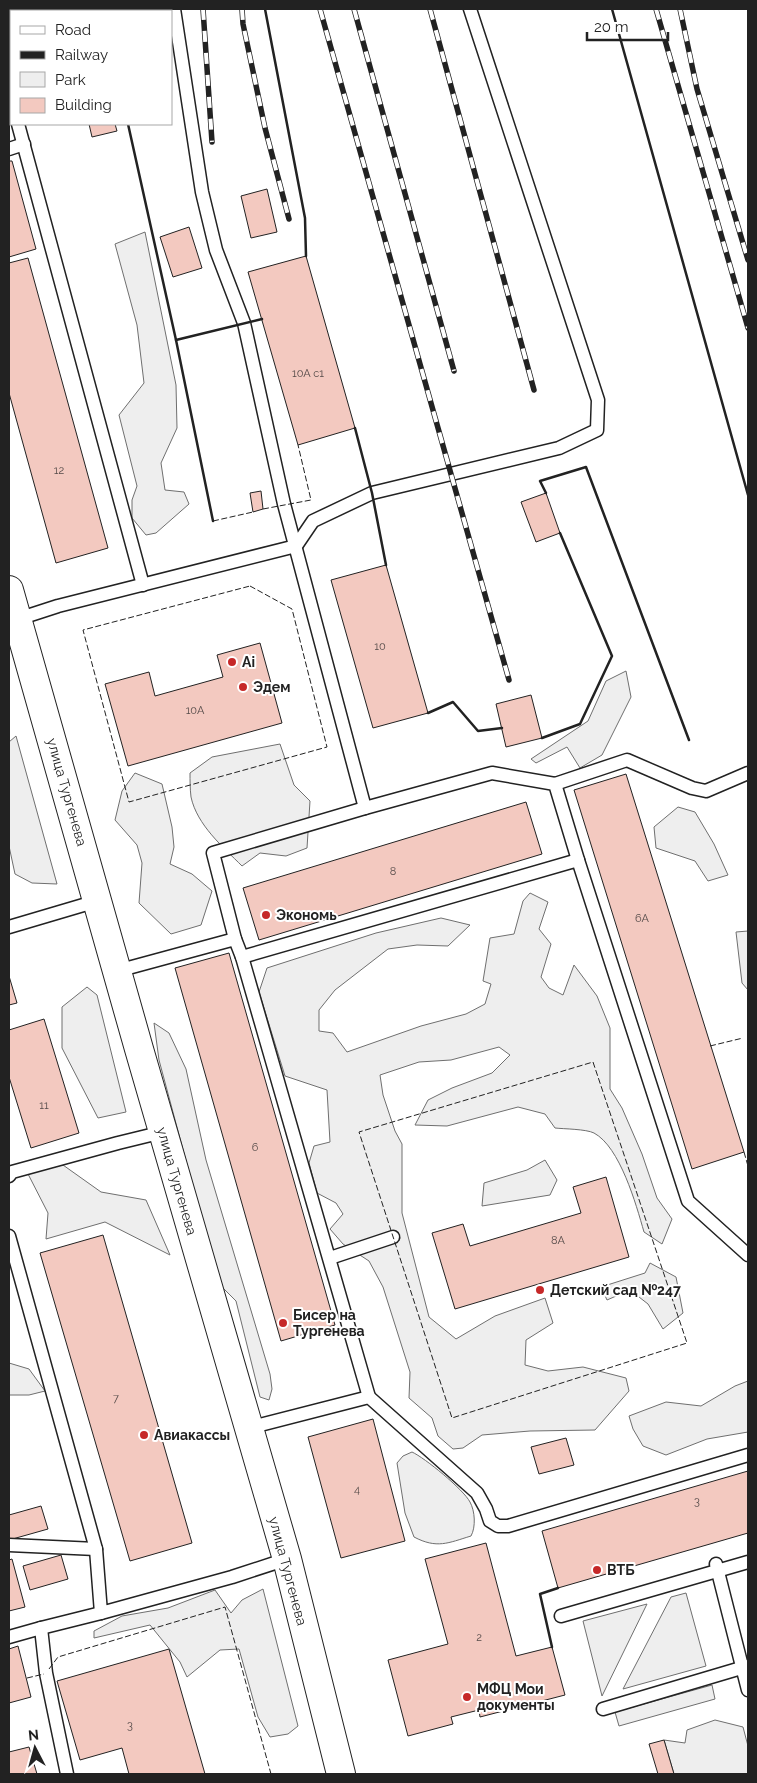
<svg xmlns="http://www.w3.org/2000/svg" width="757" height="1783" font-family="Raleway,sans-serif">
  <rect width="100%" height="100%" fill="#fff"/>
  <g fill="#eee" stroke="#6f6f6f">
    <polygon points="145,232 176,385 177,428 161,463 165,490 184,492 189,504 156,533 146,535 132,518 132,500 137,486 119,415 144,383 137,325 115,244"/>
    <polygon points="626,671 631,697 602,755 580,768 567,747 536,763 531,759 588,721 606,681"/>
    <polygon points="16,736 57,884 32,883 15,874 9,846 9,742"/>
    <path d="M 280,744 L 294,785 L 310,801 L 307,848 L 286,856 L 260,853 L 242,866 C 223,847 197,825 191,797 C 190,789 190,780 190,773 L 212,757 Z"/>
    <polygon points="135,773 162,784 172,827 174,847 170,864 192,874 212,891 201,925 171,934 139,903 142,863 137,845 115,820 122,791"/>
    <polygon points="678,807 695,812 714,844 728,875 708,881 695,861 656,848 654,827"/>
    <path d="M 530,893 L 548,902 L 539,929 L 551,944 L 541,977 L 549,988 L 563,995 L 574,965 L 597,996 L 610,1028 L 610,1089 L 622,1108 L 642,1154 L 657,1198 L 672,1219 L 662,1244 L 644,1232 C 636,1204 620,1147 594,1133 C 586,1129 564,1129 555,1128 L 545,1114 L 518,1107 L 447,1126 L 415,1125 L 428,1100 L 452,1088 L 492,1073 L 510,1055 L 499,1047 L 451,1060 L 419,1062 L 380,1075 L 383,1095 L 395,1131 L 402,1144 L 402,1213 L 429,1317 L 456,1339 L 495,1316 L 545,1298 L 553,1323 L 526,1340 L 525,1365 L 548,1371 L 583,1367 L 626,1378 L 629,1391 L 595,1430 L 530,1431 L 482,1435 L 463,1448 L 453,1449 L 438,1436 L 432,1418 L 409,1398 L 410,1372 L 383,1287 L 369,1261 L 343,1244 L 330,1229 L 343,1214 L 336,1203 L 317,1193 L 309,1163 L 314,1146 L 330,1142 L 327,1090 L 285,1076 L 259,992 L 267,968 L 376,933 L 441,918 L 470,925 L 448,946 L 417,945 L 388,949 L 335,990 L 319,1010 L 319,1031 L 333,1033 L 347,1052 L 421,1026 L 466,1014 L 485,1004 L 491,984 L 483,981 L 490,938 L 514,934 L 523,901 Z"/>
    <polygon points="748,931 748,990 742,983 736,932"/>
    <polygon points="87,987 97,995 126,1112 98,1118 62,1048 62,1007"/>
    <polygon points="154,1023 169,1033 186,1069 206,1160 270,1374 272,1389 269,1400 260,1397 236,1301 219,1284 159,1060"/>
    <polygon points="545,1160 557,1180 550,1195 482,1206 484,1183 527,1170"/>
    <polygon points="63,1165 101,1192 146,1200 170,1255 105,1222 46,1239 48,1213 27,1172"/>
    <polygon points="650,1263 676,1277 683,1313 663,1329 648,1304 630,1290 607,1300 601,1287 645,1273"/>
    <polygon points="9,1363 29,1369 45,1391 29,1395 9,1395"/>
    <polygon points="748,1381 748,1432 707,1439 666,1455 643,1446 633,1429 629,1416 666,1402 701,1406 735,1386"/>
    <path d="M 412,1452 C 425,1458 463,1489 470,1502 C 475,1511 476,1527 471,1536 C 448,1543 437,1549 414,1537 L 405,1513 L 397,1463 L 403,1456 Z"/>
    <polygon points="263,1589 298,1726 288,1734 270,1737 258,1717 239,1649 220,1650 187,1677 180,1662 150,1625 94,1638 94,1631 122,1616 168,1608 215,1590 231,1613 242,1600"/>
    <polygon points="686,1593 706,1666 623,1689 671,1597"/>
    <polygon points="647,1604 602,1696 583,1621"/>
    <polygon points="712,1685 715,1699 619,1726 615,1712"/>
    <polygon points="715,1720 743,1727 748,1746 748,1774 674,1774 664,1740 685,1743 687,1730"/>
  </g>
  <g fill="#f3c9c0" stroke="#222">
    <polygon points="64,9 90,9 91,11 65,11"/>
    <polygon points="123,9 148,9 149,11 123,11"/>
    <polygon points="89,124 115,124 117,131 92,137"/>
    <polygon points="9,161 12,161 36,249 9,257"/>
    <polygon points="267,189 277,232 251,238 241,196"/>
    <polygon points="189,227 202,268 173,277 160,237"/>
    <polygon points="306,256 355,428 298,445 248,272"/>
    <polygon points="28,258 108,548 56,563 9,393 9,263"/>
    <polygon points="261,491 263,509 253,512 250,493"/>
    <polygon points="546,493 560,533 536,542 521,502"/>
    <polygon points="386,565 428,713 373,728 331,580"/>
    <polygon points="260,643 282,723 128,766 105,684 149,672 155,696 223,677 217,655"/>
    <polygon points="531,695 542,738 506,747 496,704"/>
    <polygon points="626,774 744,1152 692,1169 574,790"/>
    <polygon points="526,802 542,854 259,940 243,888"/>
    <polygon points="229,953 335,1325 281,1341 175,968"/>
    <polygon points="9,976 17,1003 9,1005"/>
    <polygon points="44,1019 79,1133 31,1148 9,1077 9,1030"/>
    <polygon points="606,1177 629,1257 455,1309 432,1233 463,1224 470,1246 581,1213 573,1187"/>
    <polygon points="103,1235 192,1543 130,1561 40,1253"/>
    <polygon points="373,1419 405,1541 341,1558 308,1437"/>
    <polygon points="566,1438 574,1465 539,1474 531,1447"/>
    <polygon points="748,1471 748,1533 558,1588 542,1531"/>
    <polygon points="41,1506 48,1529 9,1540 9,1515"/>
    <polygon points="486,1543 516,1656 552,1647 565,1695 480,1717 479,1710 451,1717 453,1724 408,1736 388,1660 448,1644 425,1559"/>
    <polygon points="61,1555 68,1579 30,1590 23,1566"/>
    <polygon points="12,1559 25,1607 9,1611 9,1560"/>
    <polygon points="18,1646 31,1697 9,1703 9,1649"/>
    <polygon points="169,1649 205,1774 129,1774 122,1748 80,1760 57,1681"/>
    <polygon points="664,1740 674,1774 658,1774 649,1744"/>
    <polygon points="29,1747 37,1774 9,1774 9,1752"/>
  </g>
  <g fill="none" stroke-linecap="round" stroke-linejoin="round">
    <g stroke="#222" stroke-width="15">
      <g id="lane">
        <polyline points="49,9 50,11"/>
        <polyline points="174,9 202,192 216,250 244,323 284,504 365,808"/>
        <polyline points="9,90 11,99"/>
        <polyline points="18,124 143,585"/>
        <polyline points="9,149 24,144"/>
        <polyline points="18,619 58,606 296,546 313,521 372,493 559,448 597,430 598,400 470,9"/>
        <polyline points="555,784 627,760 692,788 706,791 748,773"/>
        <polyline points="9,927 97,901"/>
        <polyline points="235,939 213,853 365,808 492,773 555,784 578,860"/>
        <polyline points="242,957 578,860 688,1201 748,1255"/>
        <polyline points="117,971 235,939 242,957 369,1397"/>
        <polyline points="9,1176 12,1172 118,1143 163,1132"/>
        <polyline points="9,1236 96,1549 101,1613 232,1577 287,1559"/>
        <polyline points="330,1258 393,1237"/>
        <polyline points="248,1428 369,1397 477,1493 486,1509 490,1521 498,1526 508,1526 748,1455"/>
        <polyline points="9,1545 96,1549"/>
        <polyline points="716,1564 748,1690"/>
        <polyline points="561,1616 748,1562"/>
        <polyline points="9,1637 41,1628"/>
        <polyline points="603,1709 748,1666"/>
        <polyline points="67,1774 46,1673 41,1628 101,1613"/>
      </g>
    </g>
    <g stroke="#222" stroke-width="30">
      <polyline id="secondary" points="9,590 139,1049 287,1559 341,1774"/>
    </g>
    <use href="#lane" stroke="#fff" stroke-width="12"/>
    <use href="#secondary" stroke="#fff" stroke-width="28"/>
    <g stroke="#222" stroke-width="5.5">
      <g id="rail">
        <polyline points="203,9 212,142"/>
        <polyline points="242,9 243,24 265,128 289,219"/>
        <polyline points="320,9 509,680"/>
        <polyline points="354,9 454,371"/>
        <polyline points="430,9 534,390"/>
        <polyline points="656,9 748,328"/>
        <polyline points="680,9 697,89 748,260"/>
      </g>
    </g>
    <use href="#rail" stroke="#fff" stroke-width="4" stroke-dasharray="11" stroke-linecap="butt"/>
    <g stroke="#222" stroke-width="1" stroke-dasharray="6 2.5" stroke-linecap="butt">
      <polyline points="263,509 311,500 298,445"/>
      <polyline points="213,521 253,512"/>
      <polygon points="250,586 292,609 327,747 129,802 83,630"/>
      <polyline points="710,1046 743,1038"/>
      <polygon points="593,1062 687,1343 452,1418 359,1132"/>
      <polyline points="744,1152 748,1166"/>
      <polyline points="49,1669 58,1657 225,1607 271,1774"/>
      <polyline points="27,1678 44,1674"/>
    </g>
    <g stroke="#222" stroke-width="2.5">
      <polyline points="107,9 107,11"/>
      <polyline points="265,9 305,218 306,256"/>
      <polyline points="612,9 748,495"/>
      <polyline points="128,124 176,340 213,521"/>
      <polyline points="176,340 262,319"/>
      <polyline points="355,428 372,493 386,565"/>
      <polyline points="546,493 540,481 586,467 689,740"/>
      <polyline points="428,713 453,702 478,731 502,728"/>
      <polyline points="542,738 580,724 612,656 560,533"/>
      <polyline points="552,1647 540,1594 558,1588"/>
    </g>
  </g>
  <g fill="#c62828" stroke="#fff" stroke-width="2">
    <circle cx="232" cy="662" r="5"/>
    <circle cx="243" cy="687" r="5"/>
    <circle cx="266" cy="915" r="5"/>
    <circle cx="540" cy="1290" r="5"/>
    <circle cx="283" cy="1323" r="5"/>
    <circle cx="144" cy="1435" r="5"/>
    <circle cx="597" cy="1570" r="5"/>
    <circle cx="467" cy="1697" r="5"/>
  </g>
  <g text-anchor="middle" stroke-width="4" stroke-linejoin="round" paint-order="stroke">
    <g font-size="11" fill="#564c4a">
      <text x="308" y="377">10А с1</text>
      <text x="59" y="474">12</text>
      <text x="380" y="650">10</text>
      <text x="195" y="714">10А</text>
      <text x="393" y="875">8</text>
      <text x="642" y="922">6А</text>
      <text x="44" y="1109">11</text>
      <text x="255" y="1151">6</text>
      <text x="558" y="1244">8А</text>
      <text x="116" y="1402">7</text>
      <text x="357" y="1493">4</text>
      <text x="697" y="1505">3</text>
      <text x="479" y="1641">2</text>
      <text x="130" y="1729">3</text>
    </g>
    <g font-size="14" font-weight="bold" fill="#222" stroke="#fff" text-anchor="start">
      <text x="242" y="667">Ai</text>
      <text x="253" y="692">Эдем</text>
      <text x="276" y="920">Экономь</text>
      <text x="550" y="1295">Детский сад №247</text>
      <text x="293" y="1320">Бисер на<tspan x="293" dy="16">Тургенева</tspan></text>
      <text x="154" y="1440">Авиакассы</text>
      <text x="607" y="1575">ВТБ</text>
      <text x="477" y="1694">МФЦ Мои<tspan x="477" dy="16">документы</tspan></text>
    </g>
    <g font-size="14" fill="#222" stroke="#fff">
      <text transform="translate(67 792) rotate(74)" y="5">улица Тургенева</text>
      <text transform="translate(177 1181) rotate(74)" y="5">улица Тургенева</text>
      <text transform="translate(288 1571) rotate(75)" y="5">улица Тургенева</text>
    </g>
  </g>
  <rect width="757" height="1783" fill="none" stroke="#222222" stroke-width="20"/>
  <rect x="10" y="10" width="162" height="115" fill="#ffffff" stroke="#a7a7a7"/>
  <rect x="20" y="26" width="25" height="8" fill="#ffffff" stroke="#a7a7a7"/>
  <text x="55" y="35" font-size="15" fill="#222222">Road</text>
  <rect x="20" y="51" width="25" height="8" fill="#222222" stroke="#a7a7a7"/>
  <text x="55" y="60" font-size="15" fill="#222222">Railway</text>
  <rect x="20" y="72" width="25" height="15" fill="#eeeeee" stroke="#a7a7a7"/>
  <text x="55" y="85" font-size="15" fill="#222222">Park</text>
  <rect x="20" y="98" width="25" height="15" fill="#f3c9c0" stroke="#a7a7a7"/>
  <text x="55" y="110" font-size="15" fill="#222222">Building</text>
  <g transform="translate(35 1748) rotate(354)" stroke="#ffffff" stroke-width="4" paint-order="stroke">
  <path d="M0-4L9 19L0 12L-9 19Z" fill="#222222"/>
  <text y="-8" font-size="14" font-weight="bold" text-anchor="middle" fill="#222222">N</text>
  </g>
  <path d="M587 32v8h81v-8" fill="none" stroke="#222222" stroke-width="2.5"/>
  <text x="594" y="32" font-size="15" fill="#222222" stroke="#ffffff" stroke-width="4" paint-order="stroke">20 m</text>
</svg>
